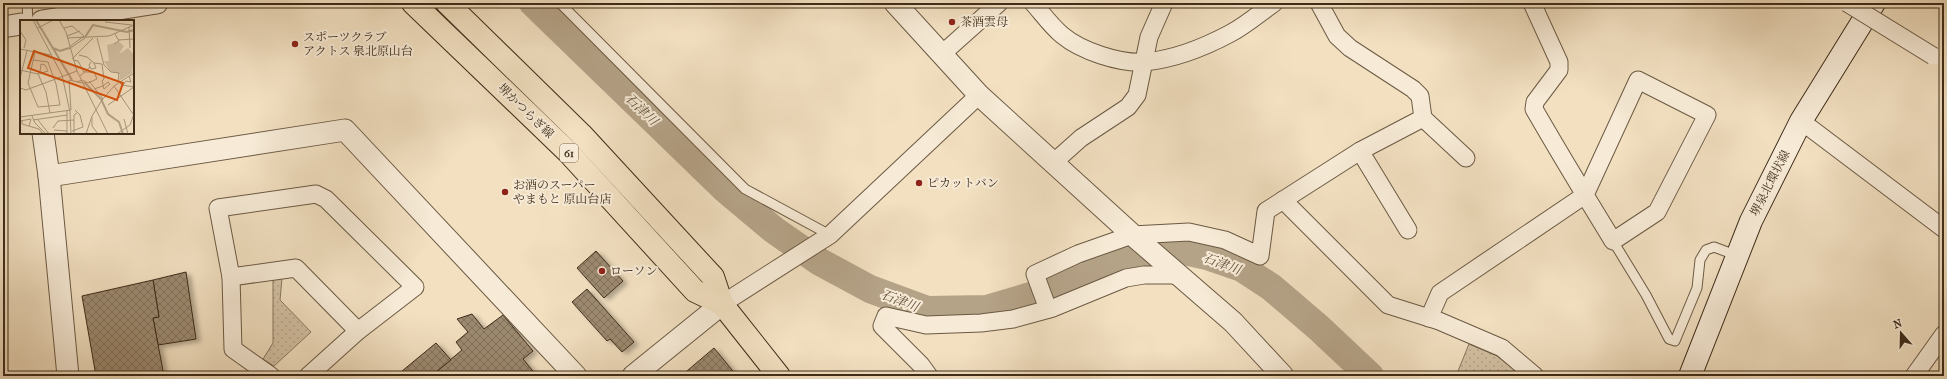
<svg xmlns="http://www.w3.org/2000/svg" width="1947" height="379" font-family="'IM FELL French Canon','Noto Serif JP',serif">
  <defs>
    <pattern id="grass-dots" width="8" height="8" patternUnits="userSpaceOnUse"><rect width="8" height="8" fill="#d3c1a4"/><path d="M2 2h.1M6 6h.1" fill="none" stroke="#b6a68d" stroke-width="1.8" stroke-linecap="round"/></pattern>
    <pattern id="building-cross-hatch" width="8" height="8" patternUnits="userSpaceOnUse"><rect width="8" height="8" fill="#9c8a70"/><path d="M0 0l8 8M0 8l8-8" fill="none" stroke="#81715b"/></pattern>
    <filter id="shadow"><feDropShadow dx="4.5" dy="2.5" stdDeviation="2" flood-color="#0004"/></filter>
  </defs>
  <rect width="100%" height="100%" fill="#f2e0c1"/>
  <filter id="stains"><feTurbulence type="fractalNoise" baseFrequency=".005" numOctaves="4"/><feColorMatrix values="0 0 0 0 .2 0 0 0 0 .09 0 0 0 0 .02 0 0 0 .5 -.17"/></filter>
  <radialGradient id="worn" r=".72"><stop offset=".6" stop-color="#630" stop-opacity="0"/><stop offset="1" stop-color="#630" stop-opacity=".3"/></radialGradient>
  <g fill="url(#grass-dots)" stroke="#88765e">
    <polygon points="282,278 280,300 311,332 274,366 263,359 273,343 273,279"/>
    <polygon points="1469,344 1497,356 1522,376 1456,376"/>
  </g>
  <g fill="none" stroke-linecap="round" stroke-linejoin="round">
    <polyline stroke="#b5a388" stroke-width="28" points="533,3 725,189 774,230 820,262 870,289 927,310 987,309 1034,295 1138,255 1180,250 1207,256 1242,268 1271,287 1319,328 1370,376"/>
  </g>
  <g fill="url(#building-cross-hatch)" stroke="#3e2c19" filter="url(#shadow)">
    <polygon points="596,251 623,281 604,298 577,268"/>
    <polygon points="186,272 196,339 158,345 153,318 159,317 153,280"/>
    <polygon points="153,280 159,317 153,318 164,376 96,376 82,296"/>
    <polygon points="587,289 634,342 622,352 610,339 607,341 572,302"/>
    <polygon points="472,314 484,329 503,315 533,351 523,359 537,376 431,376 462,350 456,342 468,332 457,319"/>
    <polygon points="436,343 451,360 431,376 396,376"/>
    <polygon points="714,348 737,376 681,376"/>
  </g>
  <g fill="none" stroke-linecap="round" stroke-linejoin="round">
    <g stroke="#6b5943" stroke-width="11">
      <g id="service">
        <polyline points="27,3 28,21"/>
        <polyline points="560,3 745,189 830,235"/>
        <polyline points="1613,241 1646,295 1669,339 1675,341 1697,288 1700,260 1706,250 1714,247 1738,256"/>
      </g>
    </g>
    <g stroke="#6b5943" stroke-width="19">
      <g id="minor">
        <path d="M 1033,3 C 1042,13 1051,26 1062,35 C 1081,51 1120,64 1145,62 C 1175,59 1205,47 1231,33 C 1246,25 1260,13 1274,3"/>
        <polyline points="942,54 999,3"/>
        <polyline points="1423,118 1466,158"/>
        <polyline points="1801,121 1944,229"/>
        <polyline points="1360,151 1408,230"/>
        <polyline points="1053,163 1081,138 1128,107 1137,95 1149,37 1164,3"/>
        <polyline points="1283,200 1388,305 1439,321 1502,348 1535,376"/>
        <polyline points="231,277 296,268 358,331"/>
        <polyline points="722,304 830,235 979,95"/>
        <polyline points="1048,309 1035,274 1078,254 1132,235 1189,232 1225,240 1260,256 1266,211 1360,151 1423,118 1420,96 1413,89 1350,48 1337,36 1319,3"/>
        <path d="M 1429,318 L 1440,293 L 1585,195 L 1638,80 L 1707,115 L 1657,212 L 1613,241 C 1586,197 1560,154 1534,109 L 1535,102 L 1559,70 L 1559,62 L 1532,3"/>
        <polyline points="271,376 233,349 231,277 218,208 316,194 326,199 415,287 358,331 308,376"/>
        <polyline points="929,376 921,365 882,326 886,316 926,325 981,323 1013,319 1053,308 1126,278 1144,275 1178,275"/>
        <polyline points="1914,376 1944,334"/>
      </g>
    </g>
    <g stroke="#6b5943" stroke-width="23">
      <g id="tertiary">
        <polyline points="895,3 979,95 1136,238 1233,322 1283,376"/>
        <polyline points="42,21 157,3"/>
        <polyline points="3,27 21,24"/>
        <polyline points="43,133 49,176 68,376"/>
        <polyline points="49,176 345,130 576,376"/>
        <polyline points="633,376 722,304"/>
      </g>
    </g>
    <g stroke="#3e2c19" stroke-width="24">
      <polyline id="secondary" points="1690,376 1751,221 1801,121 1874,3"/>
    </g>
    <g stroke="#3e2c19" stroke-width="24">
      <g id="primary">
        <polyline points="413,3 568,152 695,291 722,304"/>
        <polyline points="447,3 581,134 713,277 722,304 779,376"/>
      </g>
    </g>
    <use href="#service" stroke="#f7ebd7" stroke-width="9"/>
    <use href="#minor" stroke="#f7ebd7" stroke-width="17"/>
    <use href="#tertiary" stroke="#f7ebd7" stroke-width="21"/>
    <use href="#secondary" stroke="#f7ebd7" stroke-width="22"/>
    <use href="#primary" stroke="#f2e0c1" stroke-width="22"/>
    <g stroke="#6b5943" stroke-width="19" stroke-linecap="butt">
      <polyline id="minor-bridge" points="1847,3 1933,56"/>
    </g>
    <use href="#minor-bridge" stroke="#f7ebd7" stroke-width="17"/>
  </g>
  <g fill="#8f2418" stroke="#f7ebd7" stroke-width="1.5">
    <circle cx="952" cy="22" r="4"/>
    <circle cx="295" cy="44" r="4"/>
    <circle cx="919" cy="183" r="4"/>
    <circle cx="505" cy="192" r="4"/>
    <circle cx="602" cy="271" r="4"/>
  </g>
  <g text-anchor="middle" stroke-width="4" stroke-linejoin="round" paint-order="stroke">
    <rect fill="#f7ebd7" stroke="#766552" stroke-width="1" x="560" y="144" width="18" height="18" rx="3"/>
    <g font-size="11" font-weight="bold" fill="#3e2c19">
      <text x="569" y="157">61</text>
    </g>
    <g font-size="12" fill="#3e2c19" stroke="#f7ebd7" text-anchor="start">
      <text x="960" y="26">茶酒雲母</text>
      <text x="303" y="41">スポーツクラブ<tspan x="303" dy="14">アクトス 泉北原山台</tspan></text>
      <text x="927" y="187">ピカットバン</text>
      <text x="513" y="189">お酒のスーパー<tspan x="513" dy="14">やまもと 原山台店</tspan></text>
      <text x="610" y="275">ローソン</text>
    </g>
    <g font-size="12" fill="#3e2c19" stroke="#f7ebd7">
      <text transform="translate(526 111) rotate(44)" y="4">堺かつらぎ線</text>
      <text transform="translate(1770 183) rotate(-63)" y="4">堺泉北環状線</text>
    </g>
    <g font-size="13" font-style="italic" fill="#62503a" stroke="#f7ebd7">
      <text transform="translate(642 109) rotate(44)" y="5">石津川</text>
      <text transform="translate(1222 263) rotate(20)" y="5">石津川</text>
      <text transform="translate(900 300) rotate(21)" y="5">石津川</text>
    </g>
  </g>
  <g transform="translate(20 20)">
    <rect width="114" height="114" fill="#f2e0c1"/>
    <path d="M 99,22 L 104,26 L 99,34 L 108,28 L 114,35 L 112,53 L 99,61 L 100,54 L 90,51 L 84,41 L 89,41 L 87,25 Z" fill="#d3c1a4"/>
    <path fill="none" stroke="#b5a388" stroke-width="2" d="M 16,0 L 52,60M 65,17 L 73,5 L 107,12 L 114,10M 33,28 L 40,31 L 49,28M 64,62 L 81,79 L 88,94 L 99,102 L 103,114"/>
    <path fill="none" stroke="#aa987e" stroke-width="1" d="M 13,0 L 42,55 L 50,92 L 51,114M 39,0 L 46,12 L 57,51 L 88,114M 85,2 L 112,5M 109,7 L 110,28M 18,8 L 33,0M 44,8 L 52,6 L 64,16 L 49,27M 0,11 L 6,20 L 4,28M 47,16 L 60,11M 47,18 L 89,16 L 114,5M 77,18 L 84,45 L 91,52 L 99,53 L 98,61 L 102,65 L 114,67M 98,20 L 114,19M 94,24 L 99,21 L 95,14M 0,29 L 31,35M 49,29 L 65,18M 59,35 L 67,37 L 74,43 L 82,44M 52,39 L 73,18M 13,40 L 28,42 L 36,64 L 40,85 L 18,87 L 8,63 L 15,32M 53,40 L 58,41 L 64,52 L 74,52 L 77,59 L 68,63 L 62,60 L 57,62M 71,42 L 69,45 L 71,49 L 76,48 L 74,43M 0,50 L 18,54 L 26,72 L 30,93M 18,54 L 28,51 L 25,45 L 21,44 L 20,52M 60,56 L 70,47M 0,58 L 7,31M 69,61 L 83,79M 103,65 L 106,61 L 111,62 L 109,56M 94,66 L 113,94M 0,68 L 6,70 L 57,51M 74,69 L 83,66 L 88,62 L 90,64 L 84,69 L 83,66 L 83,64 L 82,61 L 84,59 L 82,44M 88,85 L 114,67M 47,91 L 47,114M 12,96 L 15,103 L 26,114M 0,97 L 51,90 L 49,60 L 63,63M 72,97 L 72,106 L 78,114M 104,99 L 108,114M 2,100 L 2,104 L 19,109 L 23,114M 13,100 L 47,95M 18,100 L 29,114M 0,101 L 11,99 L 9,106M 33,108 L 38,101 L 54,100M 34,110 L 47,111M 52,111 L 63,107 L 60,95 L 55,90M 54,114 L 54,95 L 57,93M 66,114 L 72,96 L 82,80 L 94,66 L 114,53M 97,114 L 110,105 L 114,94"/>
    <path fill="#d7540d" fill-opacity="0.15" stroke="#d7540d" stroke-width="2" d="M 14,31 L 103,63 L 97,80 L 8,48 Z"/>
    <rect width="114" height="114" fill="none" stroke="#3e2c19" stroke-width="2"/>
  </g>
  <rect width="1947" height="379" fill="none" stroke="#f2e0c1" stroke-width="16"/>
  <rect x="4" y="4" width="1939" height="371" fill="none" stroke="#3e2c19" stroke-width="2"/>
  <rect x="8" y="8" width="1931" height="363" fill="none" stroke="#3e2c19"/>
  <g transform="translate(1901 333) rotate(340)" stroke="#f7ebd7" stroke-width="3" paint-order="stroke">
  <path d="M0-3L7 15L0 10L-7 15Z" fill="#3e2c19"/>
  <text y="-6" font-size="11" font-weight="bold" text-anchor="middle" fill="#3e2c19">N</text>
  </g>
  <rect width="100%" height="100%" filter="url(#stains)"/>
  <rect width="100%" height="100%" fill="url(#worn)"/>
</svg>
